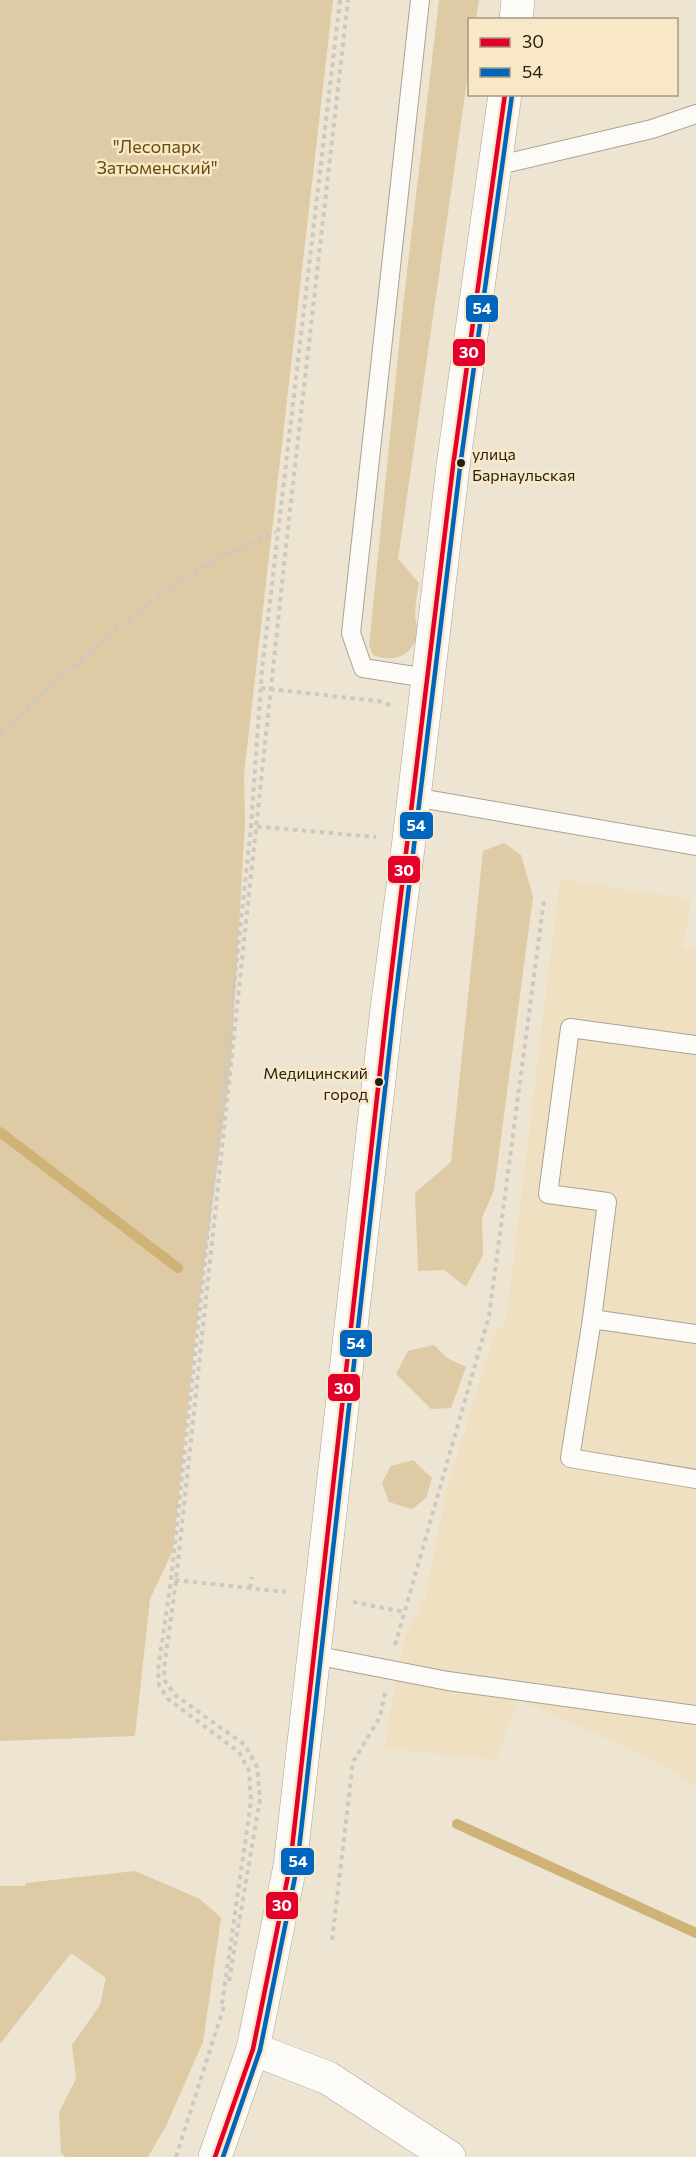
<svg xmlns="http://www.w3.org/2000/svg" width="696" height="2157" font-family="Commissioner,sans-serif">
  <rect width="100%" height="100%" fill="#eee4d2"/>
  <polygon fill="#f0e0c2" points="560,879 691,899 684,947 696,949 696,1786 652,1759 518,1699 496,1760 384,1748 404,1638 425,1598 447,1488 495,1332 506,1322"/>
  <g fill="#decaa4">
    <polygon points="0,0 333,0 244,774 245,823 231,1063 198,1313 173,1550 150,1599 135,1736 0,1741"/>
    <path d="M 439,0 L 479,0 L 476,19 L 470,20 L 469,67 L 398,559 L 419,583 C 417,594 415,605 415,616 C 415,622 419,629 417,635 C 412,657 392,663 373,655 L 369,646 L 403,306 Z"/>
    <polygon points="504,843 521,855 533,897 494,1190 482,1218 483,1255 466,1287 444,1270 418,1271 415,1193 451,1162 483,851"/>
    <polygon points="434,1345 447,1358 466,1367 451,1408 431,1409 396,1374 408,1351"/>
    <polygon points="413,1460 432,1478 426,1498 412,1509 389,1502 382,1483 391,1466"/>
    <polygon points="135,1871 200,1899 221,1918 203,2042 166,2126 148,2157 65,2157 61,2153 59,2112 76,2079 72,2045 100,2005 106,1978 71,1953 0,2044 0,1886 25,1886 26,1883"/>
  </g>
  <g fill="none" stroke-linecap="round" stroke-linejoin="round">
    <g stroke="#cfb276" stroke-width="10">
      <polyline points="0,1132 178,1268"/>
      <polyline points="457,1824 696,1933"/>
    </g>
    <g stroke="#aaa294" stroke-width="20">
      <g id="lane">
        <polyline points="420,0 351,633 363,668 427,678"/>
        <polyline points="495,166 652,129 696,114"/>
        <polyline points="414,797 696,846"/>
        <polyline points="592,1319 607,1202 548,1194 570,1028 696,1045"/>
        <polyline points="696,1334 592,1319 570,1458 696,1479"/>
        <polyline points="314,1655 448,1681 696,1715"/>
      </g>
    </g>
    <g stroke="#aaa294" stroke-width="34">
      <polyline id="street" points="253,2049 328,2078 449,2157"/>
    </g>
    <g stroke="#aaa294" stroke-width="34">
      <g id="secondary">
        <polyline points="516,20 518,0"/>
        <polyline points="215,2157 253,2049 290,1866 387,1009 409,840 453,466 505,94"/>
      </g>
    </g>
    <g stroke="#ccc9c2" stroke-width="4" stroke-dasharray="4.5 4.5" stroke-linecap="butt">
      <polyline points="340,0 262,670 251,826 376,837"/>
      <polyline points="261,688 378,701 393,706"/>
      <polyline points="0,733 119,626 184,579 216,559 276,532"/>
      <polyline points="175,1580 286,1592"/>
      <polyline points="250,1588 252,1577"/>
      <polyline points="353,1602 404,1612"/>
      <polyline points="395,1645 489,1316 544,900"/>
      <polyline points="332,1940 353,1762 380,1717 385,1693"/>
      <polyline points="229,1981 260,1799 257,1767 245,1745 175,1695 165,1681 164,1668 176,1581 287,537 348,0"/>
      <polyline points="222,2004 251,1801 249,1771 239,1752 168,1699 159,1685 158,1670 171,1580 251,826"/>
      <polyline points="176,2157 225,2003"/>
    </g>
    <use href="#lane" stroke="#fcfbf8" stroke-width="18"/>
    <use href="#street" stroke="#fcfbf8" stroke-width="33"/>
    <use href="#secondary" stroke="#fcfbf8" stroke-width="33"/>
    <g stroke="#f9e8c7" stroke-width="9">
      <polyline id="bus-1" points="215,2157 253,2049 290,1866 387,1009 453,466 505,94"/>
    </g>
    <g stroke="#f9e8c7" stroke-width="9">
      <polyline id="bus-2" points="223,2157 260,2050 297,1867 394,1010 460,467 512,95"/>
    </g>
    <use href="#bus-1" stroke="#e4002b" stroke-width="4.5"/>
    <use href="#bus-2" stroke="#0065bd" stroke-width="4.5"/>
  </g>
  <g fill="#251f13" stroke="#f9e8c7" stroke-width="2">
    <circle cx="461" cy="463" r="5"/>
    <circle cx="379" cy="1082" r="5"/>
  </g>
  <g text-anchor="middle" stroke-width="5" stroke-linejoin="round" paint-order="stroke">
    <g font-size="16" fill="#251f13" stroke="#f9e8c7" text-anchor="start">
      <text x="472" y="460">улица<tspan x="472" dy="21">Барнаульская</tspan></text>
      <text x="368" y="1079" text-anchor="end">Медицинский<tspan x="368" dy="21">город</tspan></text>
    </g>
    <g font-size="18" fill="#674d10" stroke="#f9e8c7">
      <text x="157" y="153">"Лесопарк<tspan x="157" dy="21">Затюменский"</tspan></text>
    </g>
  </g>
  <g stroke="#f9e8c7" stroke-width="2">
    <rect x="465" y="294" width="34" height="29" rx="6" fill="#0065bd"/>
    <rect x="452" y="338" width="34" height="29" rx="6" fill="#e4002b"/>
    <rect x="399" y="811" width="35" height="29" rx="6" fill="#0065bd"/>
    <rect x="387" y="855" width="34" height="29" rx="6" fill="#e4002b"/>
    <rect x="339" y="1329" width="34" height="29" rx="6" fill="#0065bd"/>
    <rect x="327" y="1373" width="34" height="29" rx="6" fill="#e4002b"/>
    <rect x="280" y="1847" width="35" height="29" rx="6" fill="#0065bd"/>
    <rect x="265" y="1891" width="34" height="29" rx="6" fill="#e4002b"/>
  </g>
  <g font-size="16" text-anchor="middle" font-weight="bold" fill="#fff">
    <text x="482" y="314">54</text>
    <text x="469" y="358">30</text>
    <text x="416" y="831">54</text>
    <text x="404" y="876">30</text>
    <text x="356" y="1349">54</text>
    <text x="344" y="1394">30</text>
    <text x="298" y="1867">54</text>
    <text x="282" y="1911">30</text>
  </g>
  <rect x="468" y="18" width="210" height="78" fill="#f9e8c7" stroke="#a4987f" stroke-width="1.5"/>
  <rect x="480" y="38" width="30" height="9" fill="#e4002b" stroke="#a4987f" stroke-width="1.5"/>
  <text x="522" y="48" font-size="18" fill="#251f13">30</text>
  <rect x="480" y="68" width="30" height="9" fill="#0065bd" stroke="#a4987f" stroke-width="1.5"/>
  <text x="522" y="78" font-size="18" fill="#251f13">54</text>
</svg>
